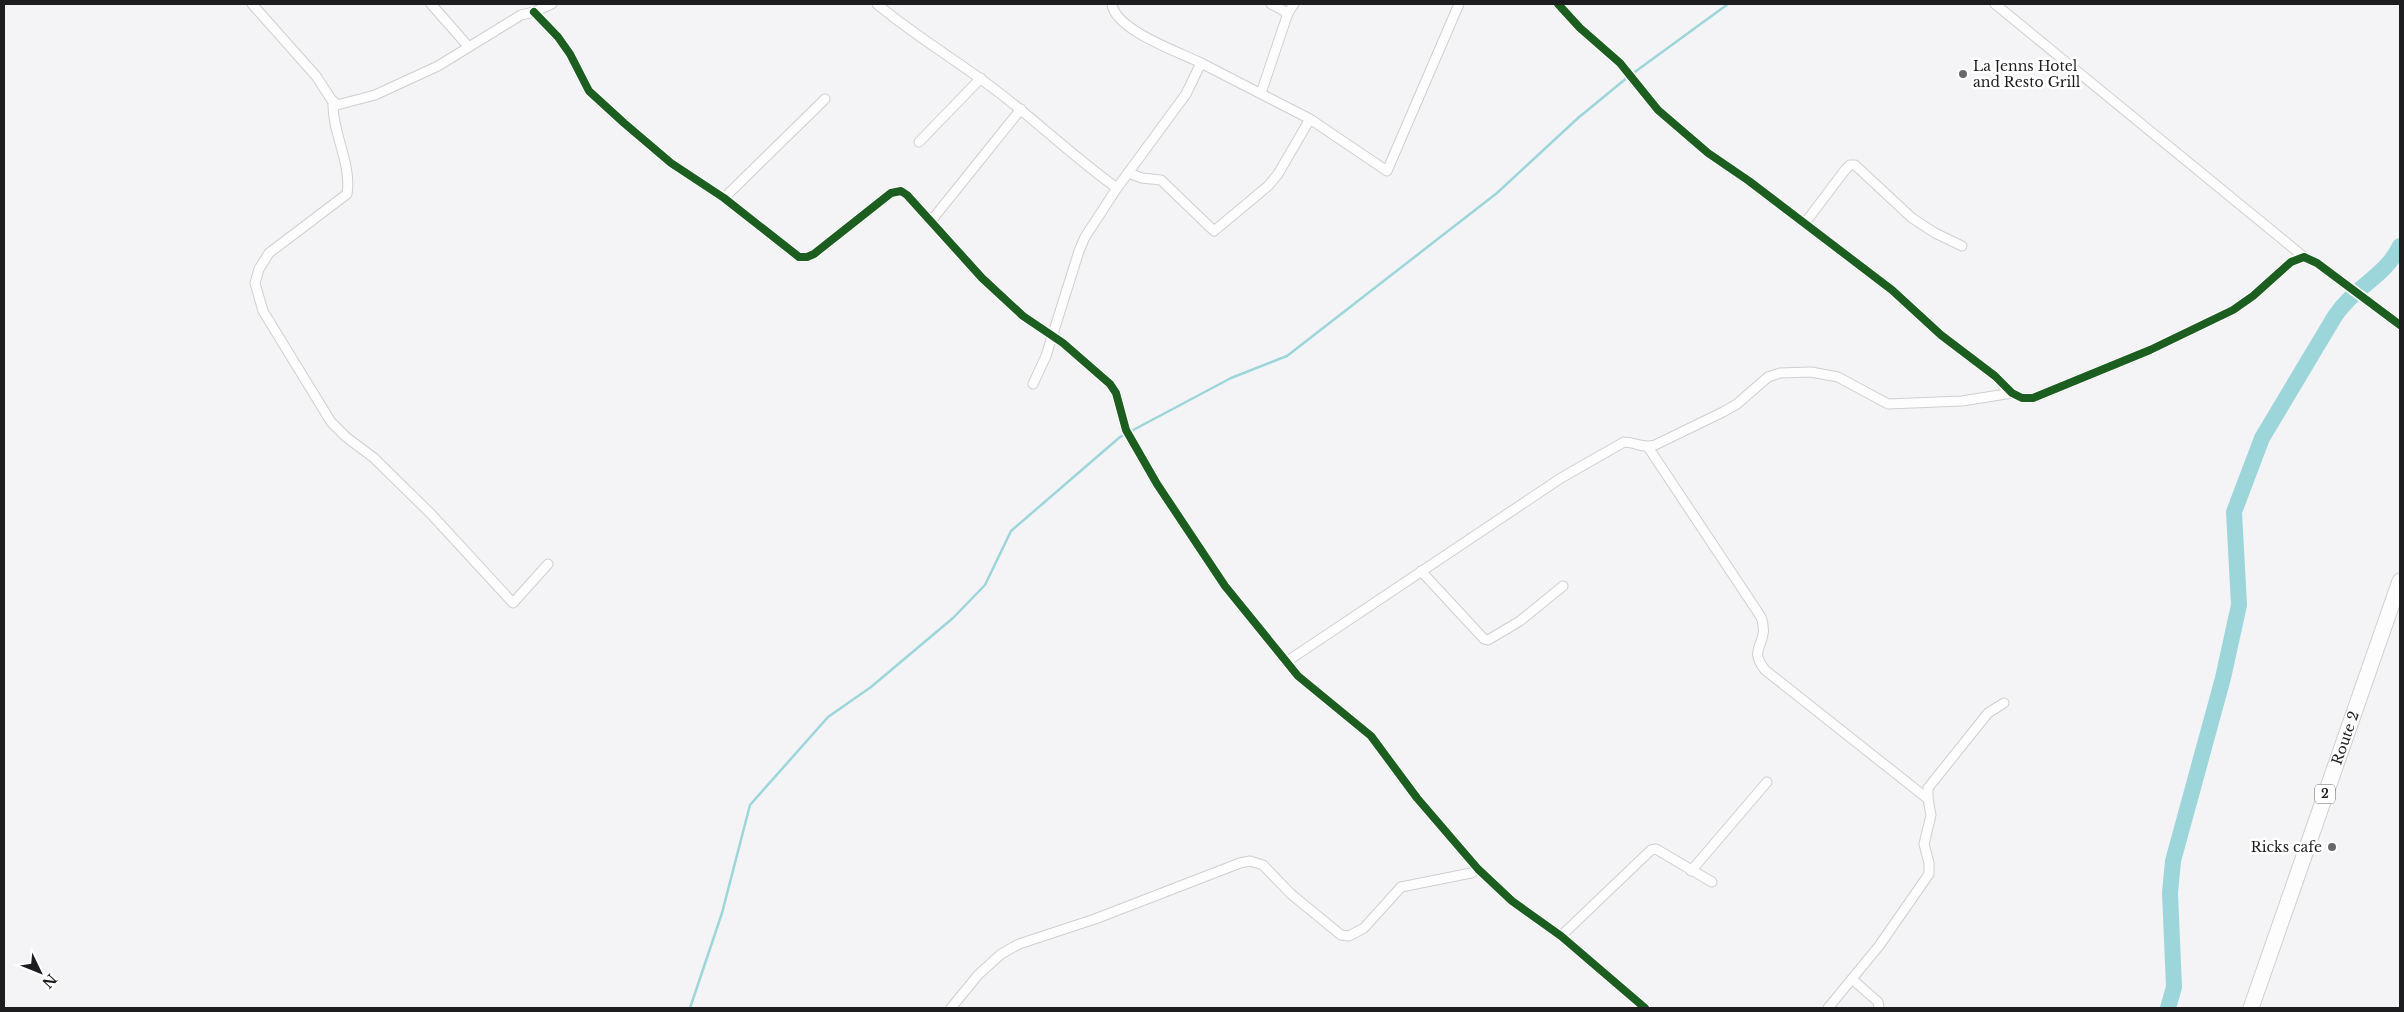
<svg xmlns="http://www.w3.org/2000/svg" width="2404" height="1012" font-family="'Libre Baskerville',serif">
  <rect width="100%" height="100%" fill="#f4f4f7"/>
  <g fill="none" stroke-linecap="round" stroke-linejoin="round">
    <g stroke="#9cd6da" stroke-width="2.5">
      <polyline points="1632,74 1728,4"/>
      <polyline points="690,1008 722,913 750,805 828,717 871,687 953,618 985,585 1011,531 1120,437 1231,378 1287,356 1497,193 1578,118 1628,77"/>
    </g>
    <path stroke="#9cd6da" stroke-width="16" d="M 2168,1008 L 2174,987 L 2170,893 L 2173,861 L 2223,678 L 2239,605 L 2234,512 L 2262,438 L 2335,316 C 2353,288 2386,276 2400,246"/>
    <g stroke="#cfcfd1" stroke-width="11">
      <g id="minor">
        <polyline points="252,4 316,76 331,99 337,105 375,95 438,66 521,15 534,12 552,4"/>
        <polyline points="431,4 468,46"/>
        <path d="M 877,4 C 915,36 958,61 998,92 C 1039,123 1076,159 1117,188 L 1085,237 L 1079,251 L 1046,356 L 1033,384"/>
        <path d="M 1112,4 C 1115,30 1179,52 1201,63 L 1186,94 L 1117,188"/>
        <polyline points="1271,4 1288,13 1294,4"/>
        <polyline points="1558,4 1580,28 1620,63 1658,110 1708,153 1749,181 1892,290 1941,335 1995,376 2012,393 2022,398 2033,398 2150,350 2233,310 2253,296 2291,262 2304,257 2317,263 2400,325"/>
        <polyline points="1995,4 2304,257"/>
        <polyline points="534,12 558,37 570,54 589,91 624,123 671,163 724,198 799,257 807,257 814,254 891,193 901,191 907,195 982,278 1023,316 1063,343 1110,384 1116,393 1126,430 1157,484 1225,586 1298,676 1371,736 1417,798 1478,869 1512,901 1561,936 1645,1008"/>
        <polyline points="1201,63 1310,119 1387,171 1459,4"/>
        <polyline points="1261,93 1288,13"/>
        <path d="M 333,103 C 332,133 352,163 347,194 L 269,253 L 259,269 L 255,283 L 263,311 L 331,422 L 346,437 L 374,458 L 431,514 L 513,603 L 548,564"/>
        <polyline points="919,142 981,78"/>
        <polyline points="1128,173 1142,178 1161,180 1214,231 1268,186 1278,174 1310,119"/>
        <polyline points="724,198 825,99"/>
        <polyline points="931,221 1021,109"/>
        <polyline points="1805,223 1845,170 1850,165 1855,165 1912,218 1935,233 1962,246"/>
        <path d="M 1648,447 L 1761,617 C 1771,645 1746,646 1765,670 L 1928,799 L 1931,815 L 1924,844 L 1929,863 L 1929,874 L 1879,946 L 1828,1008"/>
        <polyline points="1421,571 1484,639 1488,640 1520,621 1563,586"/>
        <path d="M 1286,662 L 1561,478 L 1624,442 C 1635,442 1643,449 1655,445 L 1723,412 L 1737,404 L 1768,377 L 1780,373 L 1811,372 L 1838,377 L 1888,404 L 1962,401 L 2012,393"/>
        <polyline points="1928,799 1928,788 1988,713 2004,703"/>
        <polyline points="1691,871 1767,782"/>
        <polyline points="1561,936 1651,850 1656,849 1712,882"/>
        <polyline points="1852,979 1878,1002 1879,1008"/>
        <polyline points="951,1008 978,975 1001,954 1019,944 1095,919 1240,863 1250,861 1263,865 1291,894 1341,935 1349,936 1364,928 1401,887 1471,873 1478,869"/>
      </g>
    </g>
    <g stroke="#cfcfd1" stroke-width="17">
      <g id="trunk">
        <path id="s1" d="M 2251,1008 L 2400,581"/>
      </g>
    </g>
    <use href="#minor" stroke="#fdfdfe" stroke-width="9"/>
    <use href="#trunk" stroke="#fdfdfe" stroke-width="15"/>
    <g stroke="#fff" stroke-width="11">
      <g id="cycleway">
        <polyline points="1558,4 1580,28 1620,63 1658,110 1708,153 1749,181 1892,290 1941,335 1995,376 2012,393 2022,398 2033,398 2150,350 2233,310 2253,296 2291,262 2304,257 2317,263 2400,325"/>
        <polyline points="534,12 558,37 570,54 589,91 624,123 671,163 724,198 799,257 807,257 814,254 891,193 901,191 907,195 982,278 1023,316 1063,343 1110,384 1116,393 1126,430 1157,484 1225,586 1298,676 1371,736 1417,798 1478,869 1512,901 1561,936 1645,1008"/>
      </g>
    </g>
    <use href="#cycleway" stroke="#1b5e20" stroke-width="8"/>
  </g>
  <g fill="#68686b" stroke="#fff" stroke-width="2">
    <circle cx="1963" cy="74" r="5"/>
    <circle cx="2332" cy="847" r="5"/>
  </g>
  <g text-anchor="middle" stroke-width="5" stroke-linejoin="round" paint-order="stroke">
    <rect fill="#fff" stroke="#616162" stroke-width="1" x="2315" y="784.5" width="20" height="19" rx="4"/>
    <g font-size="12" font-weight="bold" fill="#1d1d1f">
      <text x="2325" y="798">2</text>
    </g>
    <g font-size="14" fill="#1d1d1f" stroke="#fff" text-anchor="start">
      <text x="1973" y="71">La Jenns Hotel<tspan x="1973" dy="16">and Resto Grill</tspan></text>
      <text x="2322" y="852" text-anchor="end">Ricks cafe</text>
    </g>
    <g font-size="14" fill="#1d1d1f" stroke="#fff">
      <text dy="5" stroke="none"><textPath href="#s1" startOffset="286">Route 2</textPath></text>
    </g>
  </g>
  <rect width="2404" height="1012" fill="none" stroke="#1d1d1f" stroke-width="10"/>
  <g transform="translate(40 972) rotate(133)" stroke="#ffffff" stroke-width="4" paint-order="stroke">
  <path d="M0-4L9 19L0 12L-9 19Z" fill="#1d1d1f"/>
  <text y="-8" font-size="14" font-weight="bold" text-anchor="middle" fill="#1d1d1f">N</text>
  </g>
</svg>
